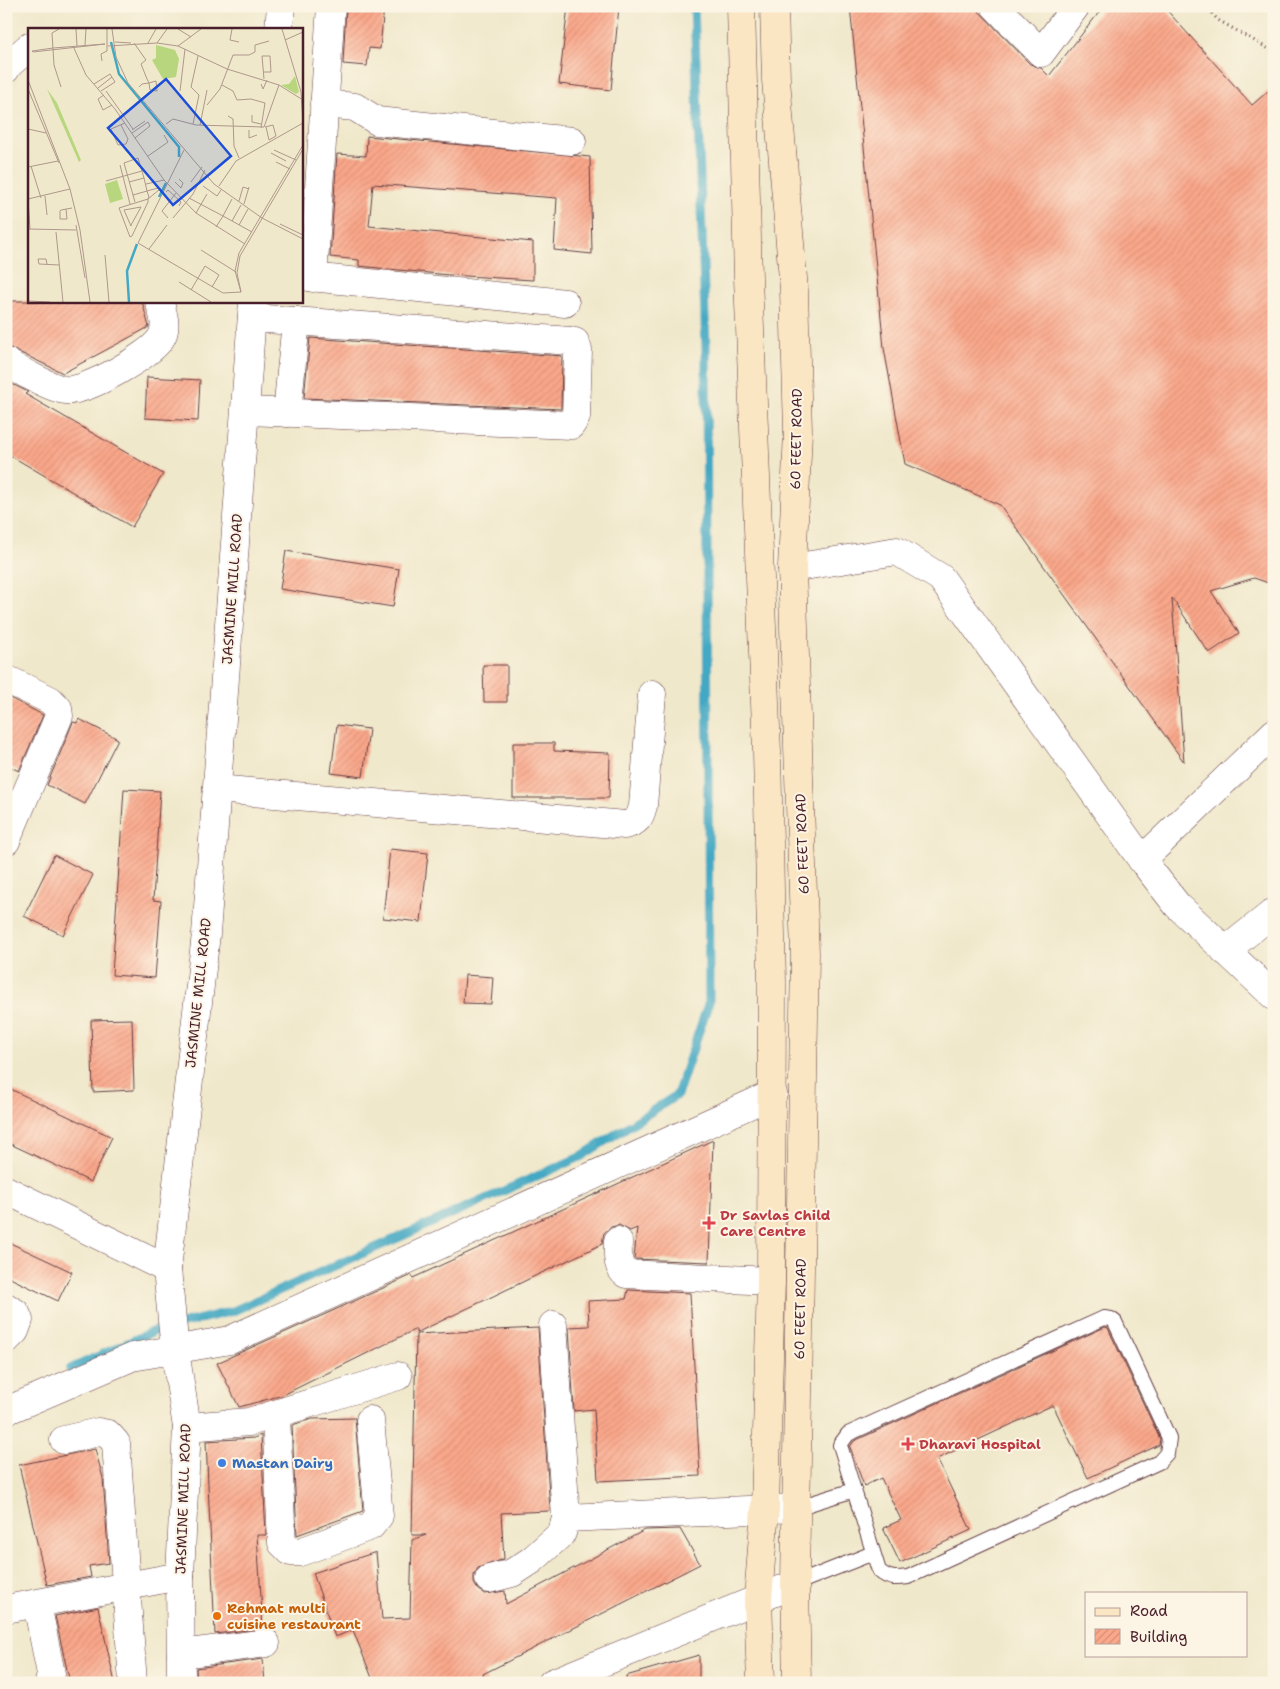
<svg xmlns="http://www.w3.org/2000/svg" width="1280" height="1689" font-family="'Shantell Sans',sans-serif">
  <defs>
    <pattern id="building-hatch" width="6" height="6" patternUnits="userSpaceOnUse" patternTransform="scale(1.25)"><rect width="6" height="6" fill="#faa78a"/><path d="M-1 1l2-2M0 6l6-6M5 7l2-2" fill="none" stroke="#d88f77"/></pattern>
  </defs>
  <rect width="100%" height="100%" fill="#fcf5e5"/>
  <filter id="ink" filterUnits="userSpaceOnUse"><feTurbulence type="fractalNoise" baseFrequency=".02" numOctaves="2"/><feDisplacementMap in="SourceGraphic" scale="10" xChannelSelector="R" yChannelSelector="G"/><feConvolveMatrix kernelMatrix="1 2 1 2 8 2 1 2 1" color-interpolation-filters="sRGB"/></filter>
  <filter id="wash" filterUnits="userSpaceOnUse"><feTurbulence type="fractalNoise" baseFrequency=".0096" numOctaves="4" result="noise"/><feDisplacementMap in="SourceGraphic" scale="20" xChannelSelector="R" yChannelSelector="G"/><feGaussianBlur stdDeviation="1.12" result="paint"/><feColorMatrix in="noise" values="0 0 0 0 0 0 0 0 0 0 0 0 0 0 0 0 0 1.4 0 .05"/><feComposite in="paint" operator="in"/></filter>
  <g filter="url(#wash)">
    <rect width="100%" height="100%" fill="#f0e8cb"/>
    <g fill="none" stroke-linecap="round" stroke-linejoin="round">
      <polyline stroke="#43a8c3" stroke-width="9" points="70,1369 156,1330 233,1311 580,1157 677,1095 709,1002 706,347 694,6"/>
    </g>
    <g id="blocks">
      <g fill="url(#building-hatch)">
        <polygon points="346,6 384,6 380,49 369,48 367,66 343,64"/>
        <polygon points="568,6 619,6 611,90 559,84"/>
        <polygon points="850,6 974,6 1030,64 1041,68 1049,76 1104,6 1163,6 1252,105 1274,86 1274,585 1254,578 1211,591 1239,633 1209,653 1172,598 1184,762 1000,505 905,464 884,348"/>
        <polygon points="367,136 590,157 592,254 554,250 557,198 373,184 369,226 533,242 533,280 449,275 359,266 359,260 330,257 337,154 366,156"/>
        <polygon points="6,301 142,301 149,327 63,373 6,346"/>
        <polygon points="310,338 562,356 561,409 304,398"/>
        <polygon points="147,377 200,380 198,421 145,418"/>
        <polygon points="6,381 28,392 25,394 163,474 132,527 6,453"/>
        <polygon points="286,551 399,569 393,607 280,589"/>
        <polygon points="483,665 507,665 507,702 484,702"/>
        <polygon points="6,696 43,715 19,771 6,765"/>
        <polygon points="79,719 118,739 85,804 47,785 73,722 77,723"/>
        <polygon points="337,725 369,729 363,777 331,773"/>
        <polygon points="513,743 554,743 554,751 610,753 609,798 513,798"/>
        <polygon points="124,789 160,791 153,900 161,901 155,978 112,975"/>
        <polygon points="390,849 428,853 421,922 383,918"/>
        <polygon points="54,855 93,875 63,935 24,916"/>
        <polygon points="465,975 493,977 491,1004 463,1003"/>
        <polygon points="132,1019 134,1090 93,1092 91,1020"/>
        <polygon points="6,1087 112,1137 91,1182 6,1142"/>
        <polygon points="713,1140 709,1262 634,1259 637,1228 630,1231 619,1225 611,1227 604,1233 602,1244 416,1333 416,1329 283,1395 239,1407 217,1363 412,1275 413,1278"/>
        <polygon points="6,1241 72,1272 58,1301 6,1276"/>
        <polygon points="628,1290 690,1293 700,1476 598,1481 594,1409 574,1411 569,1327 589,1326 588,1301 626,1299"/>
        <polygon points="1105,1327 1108,1328 1160,1439 1159,1445 1088,1478 1053,1405 937,1459 971,1530 900,1563 883,1528 901,1520 881,1478 864,1486 850,1447 854,1441"/>
        <polygon points="538,1328 550,1511 501,1513 504,1559 478,1568 474,1575 474,1583 478,1590 485,1594 505,1591 506,1604 645,1530 680,1529 700,1564 483,1674 487,1683 374,1683 353,1630 335,1637 313,1573 376,1552 382,1619 410,1618 412,1540 426,1535 412,1535 416,1334"/>
        <polygon points="355,1418 363,1511 297,1535 292,1425 312,1419"/>
        <polygon points="261,1435 266,1535 257,1535 263,1628 215,1634 206,1441 254,1438"/>
        <polygon points="95,1449 103,1478 109,1563 89,1566 91,1577 47,1585 19,1465"/>
        <polygon points="98,1607 115,1683 70,1683 55,1616"/>
        <polygon points="699,1655 699,1683 627,1683 626,1676"/>
        <polygon points="263,1659 265,1683 197,1683 196,1668"/>
      </g>
    </g>
  </g>
  <g filter="url(#ink)">
    <use href="#blocks" fill-opacity="0" stroke="#633d43" stroke-width="1"/>
    <g fill="none" stroke-linecap="round" stroke-linejoin="round">
      <g stroke="#633d43" stroke-width="16">
        <g id="lane">
          <path d="M 1104,1318 L 1111,1319 L 1115,1322 L 1169,1438 L 1167,1453 L 1159,1462 L 908,1577 C 895,1579 889,1579 879,1571 L 840,1445 L 848,1434 Z"/>
          <polyline points="796,1508 854,1490"/>
          <polyline points="795,1584 873,1553"/>
        </g>
      </g>
      <g stroke="#633d43" stroke-width="29">
        <g id="street">
          <polyline points="995,6 1041,53 1076,6"/>
          <polyline points="279,29 281,6"/>
          <polyline points="6,69 8,65 29,47"/>
          <polyline points="324,104 355,107 377,121 386,122 572,141"/>
          <polyline points="301,276 565,303"/>
          <polyline points="313,278 331,6"/>
          <path d="M 6,362 C 18,370 51,388 65,390 C 85,393 151,355 161,338 C 168,327 163,313 159,301"/>
          <polyline points="246,411 571,425 576,417 578,350 575,342 571,341 252,318"/>
          <polyline points="287,413 296,321"/>
          <polyline points="792,568 897,551 941,578 1142,860 1177,905 1274,996"/>
          <polyline points="6,679 50,700 58,708 59,716 6,841"/>
          <path d="M 217,789 L 625,825 C 637,822 640,818 643,806 L 652,694"/>
          <polyline points="1142,860 1274,733"/>
          <polyline points="1225,951 1274,912"/>
          <polyline points="6,1190 167,1269"/>
          <path d="M 618,1241 C 618,1252 616,1267 626,1274 L 771,1281"/>
          <polyline points="6,1307 16,1313 19,1320 15,1331 6,1340"/>
          <polyline points="553,1325 566,1518"/>
          <polyline points="6,1411 132,1357 230,1340 773,1094"/>
          <polyline points="276,1415 282,1543 291,1552 300,1552 371,1526 379,1516 370,1420"/>
          <polyline points="187,1427 249,1422 398,1376"/>
          <polyline points="64,1440 98,1432 108,1434 116,1443 133,1683"/>
          <polyline points="489,1579 512,1573 532,1560 562,1533 566,1518 796,1508"/>
          <polyline points="37,1604 51,1674 49,1683"/>
          <polyline points="6,1609 180,1576"/>
          <polyline points="181,1654 266,1643"/>
          <polyline points="181,1683 180,1576 187,1427 175,1351 167,1269 206,934 253,301"/>
          <polyline points="552,1683 795,1584"/>
        </g>
      </g>
      <g stroke="#633d43" stroke-width="29">
        <g id="secondary">
          <polyline points="741,6 748,278 767,752 772,982 771,1281 765,1509 758,1599 761,1683"/>
          <polyline points="774,6 776,80 794,290 798,431 792,568 805,953 795,1584 797,1683"/>
        </g>
      </g>
      <polyline stroke="#633d43" stroke-width="3" stroke-dasharray="1 4" stroke-linecap="butt" points="1205,6 1218,20 1274,52"/>
      <use href="#lane" stroke="#fff" stroke-width="14"/>
      <use href="#street" stroke="#fff" stroke-width="28"/>
      <use href="#secondary" stroke="#fbe6c4" stroke-width="28"/>
    </g>
  </g>
  <g fill="#e0444e" stroke="#fcf5e5" stroke-width="2">
    <path d="M706.5 1215.5h5v5h5v5h-5v5h-5v-5h-5v-5h5z"/>
    <path d="M905.5 1436.5h5v5h5v5h-5v5h-5v-5h-5v-5h5z"/>
  </g>
  <circle fill="#3f7fe0" stroke="#fcf5e5" stroke-width="2" cx="222" cy="1463" r="5"/>
  <circle fill="#e8710a" stroke="#fcf5e5" stroke-width="2" cx="217" cy="1616" r="5"/>
  <g text-anchor="middle" stroke-width="4" stroke-linejoin="round" paint-order="stroke">
    <g font-size="14" fill="#4a1f2b" stroke="#fcf5e5">
      <text transform="translate(796 439) rotate(-89)" y="5">60 FEET ROAD</text>
      <text transform="translate(232 589) rotate(-86)" y="5">JASMINE MILL ROAD</text>
      <text transform="translate(802 844) rotate(-92)" y="5">60 FEET ROAD</text>
      <text transform="translate(198 993) rotate(-84)" y="5">JASMINE MILL ROAD</text>
      <text transform="translate(800 1309) rotate(-89)" y="5">60 FEET ROAD</text>
      <text transform="translate(183 1499) rotate(-88)" y="5">JASMINE MILL ROAD</text>
    </g>
    <g font-size="14" font-weight="bold" fill="#be3a42" stroke="#fcf5e5" text-anchor="start">
      <text x="720" y="1220">Dr Savlas Child<tspan x="720" dy="16">Care Centre</tspan></text>
      <text x="919" y="1449">Dharavi Hospital</text>
    </g>
    <g font-size="14" font-weight="bold" fill="#366cbe" stroke="#fcf5e5" text-anchor="start">
      <text x="232" y="1468">Mastan Dairy</text>
    </g>
    <g font-size="14" font-weight="bold" fill="#c56008" stroke="#fcf5e5" text-anchor="start">
      <text x="227" y="1613">Rehmat multi<tspan x="227" dy="16">cuisine restaurant</tspan></text>
    </g>
  </g>
  <g transform="translate(28 28)">
    <rect width="275" height="275" fill="#f0e8cb"/>
    <path d="M 19,61 L 29,75 L 53,132 L 51,134 Z" fill="#b8d67d"/>
    <path d="M 128,17 L 147,22 L 151,31 L 148,49 L 135,51 L 124,32 L 128,30 ZM 267,48 L 271,64 L 268,66 L 253,57 L 261,56 Z" fill="#b8d67d"/>
    <path d="M 89,152 L 95,171 L 82,175 L 77,156 Z" fill="#b8d67d"/>
    <path fill="none" stroke="#43a8c3" stroke-width="2.5" d="M 83,14 L 91,46 L 151,119 L 151,129M 131,169 L 138,155M 101,274 L 99,243 L 109,216"/>
    <path fill="none" stroke="#ae988b" stroke-width="1" d="M 31,1 L 24,5 L 26,37 L 33,59M 48,1 L 49,18M 84,1 L 88,29 L 100,55 L 186,156 L 234,190 L 275,211M 150,1 L 163,9M 204,1 L 202,12 L 211,14M 254,1 L 273,64 L 275,95M 257,12 L 275,4M 87,14 L 103,15M 106,15 L 118,32 L 113,36 L 119,51 L 121,55 L 122,62 L 129,63 L 128,53 L 121,55 L 114,56 L 111,59M 120,15 L 128,1M 129,15 L 139,1M 77,16 L 5,24 L 4,23 L 25,20 ZM 57,17 L 58,1M 45,18 L 58,47 L 87,81 L 136,152 L 168,185 L 217,216M 80,18 L 129,15 L 150,18 L 173,1M 150,18 L 199,41 L 251,57 L 275,72M 74,33 L 73,26 L 79,23 L 79,1M 236,44 L 243,44 L 242,28 L 234,28 L 236,51M 0,52 L 42,161 L 52,202 L 62,274M 66,56 L 82,46 L 87,54 L 73,63M 233,56 L 235,61 L 239,52M 194,57 L 205,63 L 209,72 L 223,71 L 237,75 L 233,100M 70,60 L 84,49M 0,61 L 31,135M 78,63 L 105,101M 152,63 L 157,21M 76,67 L 70,71 L 75,82 L 84,77M 179,77 L 192,61 L 205,27 L 221,27 L 227,24 L 227,17 L 241,13M 224,87 L 224,94 L 233,96M 200,88 L 205,91 L 206,118 L 211,130M 138,96 L 145,91 L 168,97 L 236,99 L 251,57M 165,96 L 171,67 L 163,59 L 170,28M 93,97 L 100,111 L 98,116 L 90,117 L 83,101 L 97,95M 172,97 L 179,62M 237,99 L 245,97 L 248,108 L 241,112 L 238,99M 0,101 L 18,105M 104,102 L 117,93M 221,102 L 221,110 L 229,107M 104,105 L 120,94 L 122,98 L 107,110M 275,117 L 211,225 L 207,243 L 213,264 L 209,245 L 212,228 L 275,121M 156,122 L 110,215 L 195,265 L 213,264M 246,122 L 268,132M 243,125 L 258,133M 120,128 L 140,114 L 136,107M 248,134 L 262,141M 92,137 L 102,176M 3,138 L 13,170M 0,139 L 30,133M 78,153 L 114,143M 101,154 L 116,150M 147,154 L 153,160 L 155,155 L 151,151M 163,154 L 174,139M 118,156 L 136,152M 175,158 L 189,168 L 193,162M 191,158 L 208,133 L 275,95M 138,164 L 140,162 L 153,174 L 151,178M 105,167 L 119,163 L 130,160 L 132,161 L 120,171 L 91,180 L 102,209 L 104,208 L 120,174 L 120,171 L 121,169 L 119,163 L 116,150 L 110,130 L 96,135 L 105,167 L 107,174M 17,168 L 19,187M 161,170 L 195,188 L 204,171M 0,171 L 42,161M 0,171 L 2,201M 211,173 L 215,159 L 221,161M 216,176 L 221,159M 113,179 L 103,197 L 103,198 L 96,182 ZM 38,181 L 39,191 L 32,191 L 32,183 L 33,182 L 44,180M 168,185 L 179,166M 140,190 L 134,183 L 148,165M 145,190 L 165,166 L 177,142M 204,193 L 213,177M 252,196 L 275,207M 48,197 L 57,250M 211,197 L 220,181M 188,199 L 195,188 L 224,204M 0,201 L 48,202M 28,204 L 35,274M 121,221 L 139,197M 173,222 L 208,244M 77,227 L 81,274M 19,236 L 18,231 L 10,231 L 11,236 L 31,237M 151,254 L 183,274M 163,262 L 177,238 L 191,247 L 184,259M 0,273 L 22,274"/>
    <path fill="#1d4ed8" fill-opacity="0.15" stroke="#1d4ed8" stroke-width="2.5" d="M 138,51 L 203,128 L 145,177 L 80,100 Z"/>
    <rect width="275" height="275" fill="none" stroke="#4a1f2b" stroke-width="2.5"/>
  </g>
  <rect width="1280" height="1689" fill="none" stroke="#fcf5e5" stroke-width="25"/>
  <rect x="1085" y="1592" width="162" height="65" fill="#fcf5e5" stroke="#b59f9b"/>
  <rect x="1095" y="1608" width="25" height="8" fill="#fbe6c4" stroke="#b59f9b"/>
  <text x="1130" y="1616" font-size="15" fill="#4a1f2b">Road</text>
  <rect x="1095" y="1629" width="25" height="15" fill="url(#building-hatch)" stroke="#b59f9b"/>
  <text x="1130" y="1642" font-size="15" fill="#4a1f2b">Building</text>
</svg>
